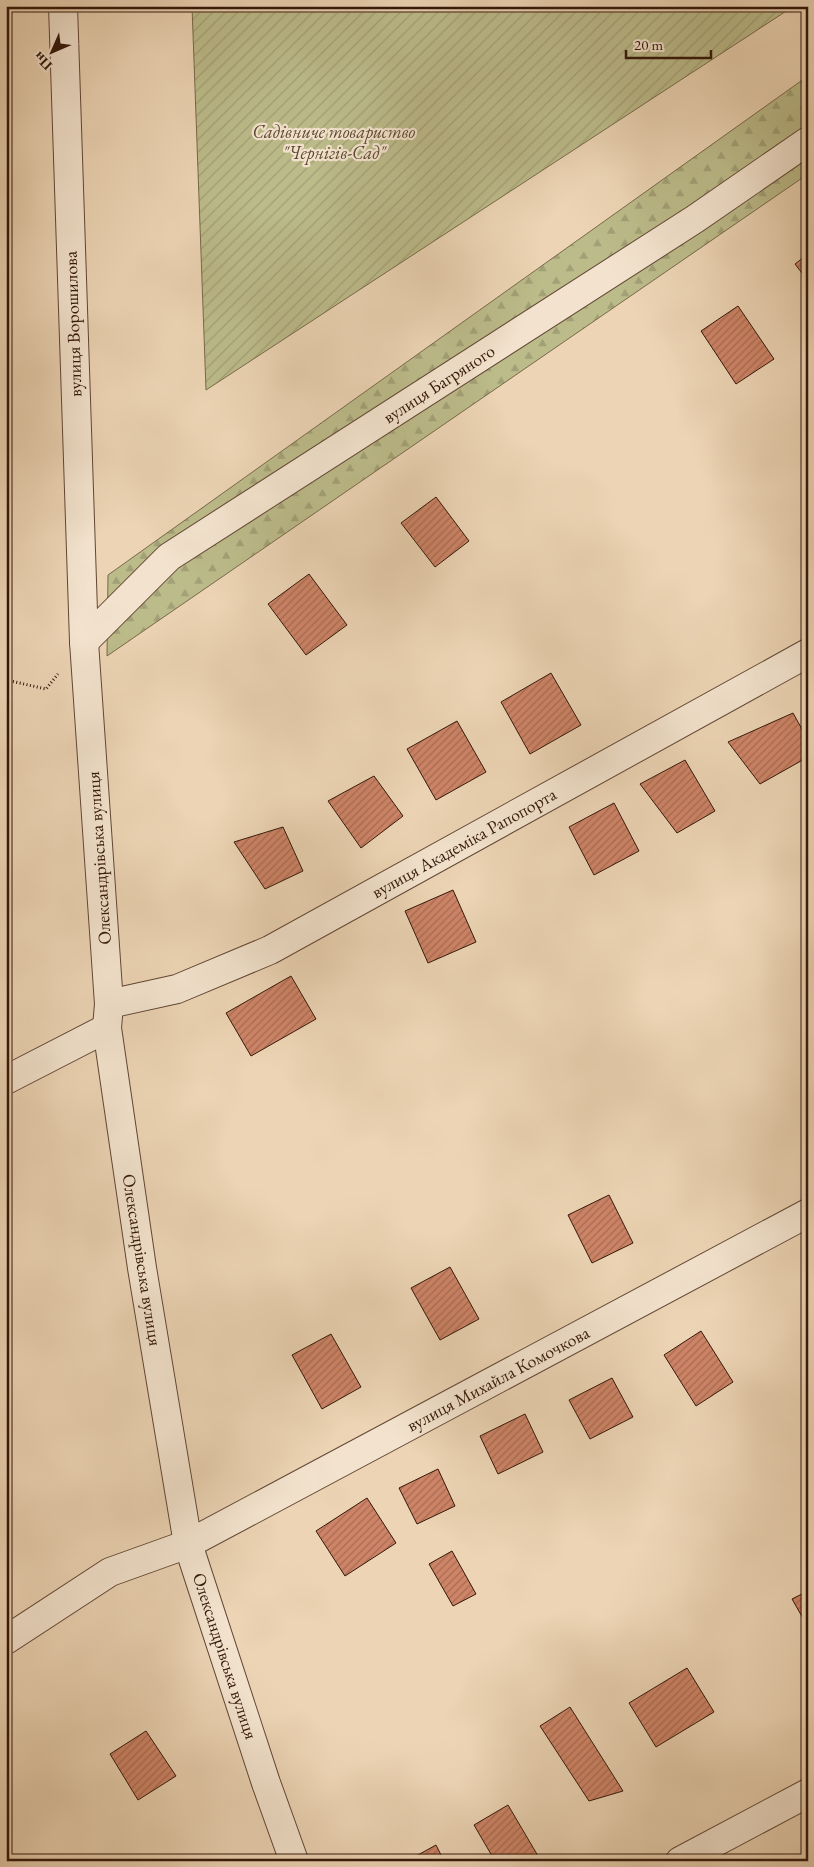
<svg xmlns="http://www.w3.org/2000/svg" width="814" height="1867" font-family="'EB Garamond',serif">
  <defs>
    <pattern id="forest-firs" width="22" height="20" patternUnits="userSpaceOnUse" patternTransform="scale(1.25)"><rect width="22" height="20" fill="#bcbb8a"/><path d="M5 1l3.5 6h-7zM16 11l3.5 6h-7z" fill="#a2a076"/></pattern>
    <pattern id="garden-furrows" width="10" height="10" patternUnits="userSpaceOnUse" patternTransform="scale(1.25)"><rect width="10" height="10" fill="#bcbb8a"/><path d="M-1 1l2-2M0 10L10 0M9 11l2-2" fill="none" stroke="#a2a076"/></pattern>
    <pattern id="building-hatch" width="6" height="6" patternUnits="userSpaceOnUse" patternTransform="scale(1.25)"><rect width="6" height="6" fill="#ce8467"/><path d="M-1 1l2-2M0 6l6-6M5 7l2-2" fill="none" stroke="#a86b53"/></pattern>
  </defs>
  <rect width="100%" height="100%" fill="#ecd4b4"/>
  <filter id="stains"><feTurbulence type="fractalNoise" baseFrequency=".004" numOctaves="4"/><feColorMatrix values="0 0 0 0 .2 0 0 0 0 .09 0 0 0 0 .02 0 0 0 .5 -.17"/></filter>
  <radialGradient id="worn" r=".72"><stop offset=".6" stop-color="#630" stop-opacity="0"/><stop offset="1" stop-color="#630" stop-opacity=".3"/></radialGradient>
  <polygon fill="url(#forest-firs)" stroke="#78694a" points="808,76 808,174 107,656 108,575"/>
  <polygon fill="url(#garden-furrows)" stroke="#78694a" points="192,6 794,6 206,390"/>
  <g fill="url(#building-hatch)" stroke="#331709">
    <polygon points="808,254 808,281 795,264"/>
    <polygon points="738,306 774,359 736,384 701,331"/>
    <polygon points="436,497 469,541 435,567 401,523"/>
    <polygon points="309,574 347,625 306,655 268,604"/>
    <polygon points="551,673 581,725 530,754 501,702"/>
    <polygon points="793,713 808,740 808,757 760,784 728,742"/>
    <polygon points="457,721 486,772 436,800 407,749"/>
    <polygon points="685,760 715,811 677,833 640,784"/>
    <polygon points="374,776 403,816 361,848 328,801"/>
    <polygon points="614,803 639,851 594,875 569,827"/>
    <polygon points="283,827 303,871 265,889 234,842"/>
    <polygon points="453,890 476,942 428,963 405,911"/>
    <polygon points="291,976 316,1019 251,1056 226,1013"/>
    <polygon points="609,1195 633,1243 592,1263 568,1215"/>
    <polygon points="450,1267 479,1319 440,1340 411,1288"/>
    <polygon points="701,1331 733,1382 696,1406 664,1355"/>
    <polygon points="331,1334 361,1387 322,1409 292,1355"/>
    <polygon points="612,1378 633,1417 590,1439 569,1400"/>
    <polygon points="525,1414 543,1452 498,1474 480,1436"/>
    <polygon points="438,1469 455,1506 417,1524 399,1488"/>
    <polygon points="367,1498 396,1543 345,1576 316,1531"/>
    <polygon points="452,1551 476,1594 453,1606 429,1564"/>
    <polygon points="808,1591 808,1627 792,1599"/>
    <polygon points="687,1668 714,1712 656,1747 629,1703"/>
    <polygon points="570,1707 623,1791 589,1801 540,1726"/>
    <polygon points="146,1731 176,1776 138,1800 110,1754"/>
    <polygon points="508,1805 541,1861 495,1861 474,1825"/>
    <polygon points="436,1845 444,1861 407,1861"/>
  </g>
  <g fill="none" stroke-linecap="round" stroke-linejoin="round">
    <g stroke="#614634" stroke-width="30">
      <g id="minor">
        <polyline points="63,6 84,642 109,1004 107,1028 142,1268 188,1544 266,1783 294,1861"/>
        <polyline points="84,642 169,557 695,219 808,141"/>
        <polyline points="109,1004 177,989 270,950 808,653"/>
        <polyline points="6,1080 107,1028"/>
        <polyline points="6,1640 110,1572 188,1544 808,1213"/>
        <polyline points="680,1861 808,1793"/>
      </g>
    </g>
    <polyline stroke="#331709" stroke-width="3" stroke-dasharray="1 2.5" stroke-linecap="butt" points="6,680 46,689 58,674"/>
    <use href="#minor" stroke="#f3e3ce" stroke-width="28"/>
  </g>
  <g text-anchor="middle" stroke-width="4.5" stroke-linejoin="round" paint-order="stroke">
    <g font-size="18" font-style="italic" fill="#5c4830" stroke="#f3e3ce">
      <text x="334" y="138">Садівниче товариство<tspan x="334" dy="21">"Чернігів-Сад"</tspan></text>
    </g>
    <g font-size="18" fill="#331709" stroke="#f3e3ce">
      <text transform="translate(73 324) rotate(-92)" y="6">вулиця Ворошилова</text>
      <text transform="translate(439 384) rotate(-33)" y="6">вулиця Багряного</text>
      <text transform="translate(464 843) rotate(-29)" y="6">вулиця Академіка Рапопорта</text>
      <text transform="translate(99 858) rotate(-94)" y="6">Олександрівська вулиця</text>
      <text transform="translate(142 1260) rotate(81)" y="6">Олександрівська вулиця</text>
      <text transform="translate(498 1379) rotate(-28)" y="6">вулиця Михайла Комочкова</text>
      <text transform="translate(225 1656) rotate(72)" y="6">Олександрівська вулиця</text>
    </g>
  </g>
  <rect width="814" height="1867" fill="none" stroke="#ecd4b4" stroke-width="25"/>
  <rect x="8" y="8" width="799" height="1852" fill="none" stroke="#331709" stroke-width="2.5"/>
  <rect x="12" y="12" width="789" height="1842" fill="none" stroke="#331709"/>
  <g transform="translate(52 52) rotate(225)" stroke="#f3e3ce" stroke-width="4" paint-order="stroke">
  <path d="M0-4L9 19L0 12L-9 19Z" fill="#331709"/>
  <text y="-8" font-size="14" font-weight="bold" text-anchor="middle" fill="#331709">Пн</text>
  </g>
  <path d="M626 50v8h85v-8" fill="none" stroke="#331709" stroke-width="2.5"/>
  <text x="634" y="50" font-size="15" fill="#331709" stroke="#f3e3ce" stroke-width="4" paint-order="stroke">20 m</text>
  <rect width="100%" height="100%" filter="url(#stains)"/>
  <rect width="100%" height="100%" fill="url(#worn)"/>
</svg>
